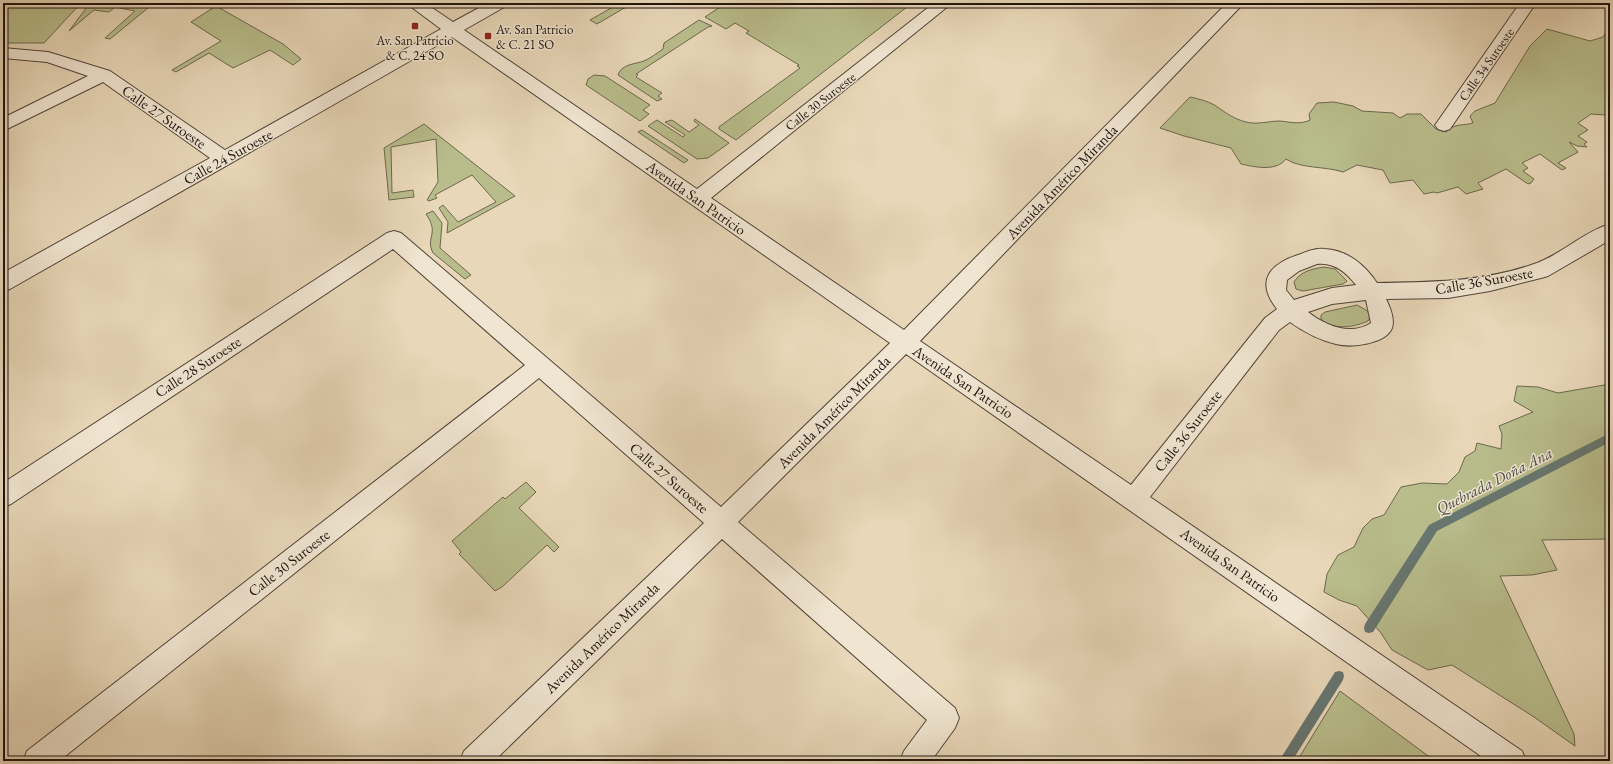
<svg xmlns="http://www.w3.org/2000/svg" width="1613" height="764" font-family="'EB Garamond',serif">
  <rect width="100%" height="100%" fill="#e8d7b8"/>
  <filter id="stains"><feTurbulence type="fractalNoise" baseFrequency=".005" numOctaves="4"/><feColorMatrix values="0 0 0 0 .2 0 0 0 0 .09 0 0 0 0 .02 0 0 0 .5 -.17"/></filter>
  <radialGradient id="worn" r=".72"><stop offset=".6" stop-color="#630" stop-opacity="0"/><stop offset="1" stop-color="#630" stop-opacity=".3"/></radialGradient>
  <g fill="#b9bd8c" stroke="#6c684e">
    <polygon points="3,3 81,3 44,43 3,43"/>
    <polygon points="90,3 154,3 110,39 105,38 135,11 115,7 109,12 94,10 69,31"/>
    <polygon points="620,3 633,3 597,24 590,20"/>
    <polygon points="726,3 912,3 736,140 719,129 719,127 800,68 797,66 799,65 746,33 749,31 735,23 726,29 705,17"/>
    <polygon points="216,6 283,44 301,59 293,65 270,50 233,68 209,53 176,72 172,70 221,41 191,22"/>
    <path d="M 699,20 L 712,26 L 708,27 L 636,74 L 638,75 L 636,77 L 662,93 L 658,96 L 662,99 L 657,101 L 618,75 C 621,64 636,64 644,61 C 651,58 657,53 663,49 L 664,43 Z"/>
    <path d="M 1610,26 L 1610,110 L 1605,115 L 1591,114 L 1578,123 L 1588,130 L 1578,136 L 1587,142 L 1584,144 L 1587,147 L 1577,146 L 1569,142 L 1578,152 L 1558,163 L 1566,168 L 1562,170 L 1540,154 L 1522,163 L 1528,168 L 1523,171 L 1534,179 L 1531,183 L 1528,184 L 1506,169 L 1478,183 L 1483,189 L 1466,194 L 1458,187 L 1437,193 L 1434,192 L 1424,194 L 1413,180 L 1390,183 L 1383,170 L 1357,165 L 1343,172 C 1325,166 1301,169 1286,159 C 1276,172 1255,167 1241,164 L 1231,148 L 1184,136 L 1160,128 L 1190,97 C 1199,99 1208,101 1216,106 C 1226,113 1234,119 1246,122 C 1258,125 1268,121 1280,121 C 1290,122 1300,125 1310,120 L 1309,114 L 1317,103 L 1334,102 L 1353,106 L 1362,111 L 1393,113 L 1400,118 L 1407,114 L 1421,114 L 1436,129 L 1446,132 C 1454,123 1463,126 1473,123 L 1470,116 L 1475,111 L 1495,103 L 1530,46 L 1547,29 L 1590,41 L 1603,37 Z"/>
    <polygon points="594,75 605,76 650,105 643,110 649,114 640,121 586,85 588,79"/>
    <polygon points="695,119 729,143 708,158 697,159 648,126 657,120 683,137 685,135 665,122 672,120 689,132 699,125 694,121"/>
    <polygon points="424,124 515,196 447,233 448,222 439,208 443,205 458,222 496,202 472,175 435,195 437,198 429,201 427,200 438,182 436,139 391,147 392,193 413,190 414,197 389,200 384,148"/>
    <polygon points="642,130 688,160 684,163 638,132"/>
    <path d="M 433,211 L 442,223 L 440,248 L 471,275 L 465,279 L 433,253 C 425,237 440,234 426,214 Z"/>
    <path d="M 1324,267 L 1335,269 L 1347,281 L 1343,284 L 1303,291 L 1296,289 L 1294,282 C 1301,271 1312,269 1324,267 Z"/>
    <path d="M 1357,305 L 1366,310 L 1371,316 L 1368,321 C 1355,327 1333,331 1321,319 L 1321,315 L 1325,312 Z"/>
    <polygon points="1610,384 1610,539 1542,540 1557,570 1532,575 1500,576 1574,734 1575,746 1534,717 1452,665 1428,670 1392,650 1381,633 1357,606 1339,600 1324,592 1327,574 1338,555 1354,547 1363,528 1372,519 1384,515 1401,487 1422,483 1447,484 1459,472 1465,457 1475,451 1477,443 1501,449 1502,434 1499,426 1533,412 1514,401 1517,386 1538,387 1558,393"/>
    <polygon points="526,482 536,492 519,508 559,547 554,552 547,545 502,587 495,591 459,554 461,552 452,541 503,497 505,499"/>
    <polygon points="1340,691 1435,761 1297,761"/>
  </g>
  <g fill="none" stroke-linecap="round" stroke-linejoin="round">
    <g fill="#677771" fill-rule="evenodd">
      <polygon points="1610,433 1610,442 1437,531 1373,632 1369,633 1365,632 1364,628 1365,624 1429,525"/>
      <polygon points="1339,671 1343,672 1344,676 1343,680 1292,761 1279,761 1335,672"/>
    </g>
    <g stroke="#504439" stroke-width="2">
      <g id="minor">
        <path d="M 406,3 L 425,3 L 453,22 L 488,3 L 508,3 L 506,6 L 464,30 L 697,189 L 934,3 L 952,3 L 711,198 L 904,330 L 1227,3 L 1244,3 L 920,341 L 1131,485 L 1265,318 L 1277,309 C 1254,280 1271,263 1301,254 C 1308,251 1317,248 1325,249 C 1347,250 1365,265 1377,283 C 1431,282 1483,282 1534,264 C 1561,255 1583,232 1610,224 L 1610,240 L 1548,276 L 1541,278 L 1490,291 L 1448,298 L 1386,299 C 1390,307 1395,319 1392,328 C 1386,344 1351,348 1336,344 C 1319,340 1304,332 1290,322 L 1279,330 L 1150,497 L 1522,751 L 1526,761 L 1488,761 L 906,354 L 738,522 L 955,708 L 959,718 L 955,728 L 931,761 L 900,761 L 904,751 L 927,720 L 722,539 L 494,761 L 460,761 L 464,751 L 704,523 L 539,378 L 59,761 L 23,761 L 27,751 L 525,365 L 393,249 L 11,504 L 3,507 L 3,483 L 387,233 L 394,231 L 401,233 L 721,507 L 890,343 L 452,37 L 10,289 L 3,291 L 3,273 L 210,158 L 103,82 L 3,131 L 3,118 L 88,76 L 47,62 L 3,58 L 3,48 L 48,52 L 110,71 L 225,150 L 441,29 ZM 1317,264 C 1334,262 1346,272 1356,285 L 1332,288 L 1294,300 L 1286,290 L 1287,280 L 1299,271 ZM 1366,300 L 1371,323 C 1351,336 1326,326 1308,312 L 1332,304 Z"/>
        <polygon points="1520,3 1536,3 1450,129 1444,131 1438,129 1435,125 1438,121"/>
      </g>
    </g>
    <use href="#minor" fill="#f0e5d1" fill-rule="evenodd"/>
  </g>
  <g fill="#8f2418" stroke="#f0e5d1" stroke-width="1.5">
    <rect x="411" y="22" width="8" height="8" rx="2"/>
    <rect x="484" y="32" width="8" height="8" rx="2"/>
  </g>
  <g text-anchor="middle" stroke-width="3" stroke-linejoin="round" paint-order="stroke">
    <g font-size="13" fill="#1e130f" stroke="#f0e5d1" text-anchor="start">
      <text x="496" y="34">Av. San Patricio<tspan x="496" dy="15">&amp; C. 21 SO</tspan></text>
      <text x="415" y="45" text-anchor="middle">Av. San Patricio<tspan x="415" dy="15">&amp; C. 24 SO</tspan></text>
    </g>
    <g font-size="13" fill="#1e130f" stroke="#f0e5d1">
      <text transform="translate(1486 64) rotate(-55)" y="5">Calle 34 Suroeste</text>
      <text transform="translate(820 101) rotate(-38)" y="5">Calle 30 Suroeste</text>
    </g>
    <g font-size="15" fill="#1e130f" stroke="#f0e5d1">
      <text transform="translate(164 117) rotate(35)" y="5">Calle 27 Suroeste</text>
      <text transform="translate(228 157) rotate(-29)" y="5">Calle 24 Suroeste</text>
      <text transform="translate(1062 182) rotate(-46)" y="5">Avenida Américo Miranda</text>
      <text transform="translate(696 198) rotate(35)" y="5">Avenida San Patricio</text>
      <text transform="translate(1484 281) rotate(-10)" y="5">Calle 36 Suroeste</text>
      <text transform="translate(198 367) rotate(-33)" y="5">Calle 28 Suroeste</text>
      <text transform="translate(963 382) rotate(34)" y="5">Avenida San Patricio</text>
      <text transform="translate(834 412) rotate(-45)" y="5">Avenida Américo Miranda</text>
      <text transform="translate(1188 431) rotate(-52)" y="5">Calle 36 Suroeste</text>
      <text transform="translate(669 478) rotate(41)" y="5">Calle 27 Suroeste</text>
      <text transform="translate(289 563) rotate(-38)" y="5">Calle 30 Suroeste</text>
      <text transform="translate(1230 565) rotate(35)" y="5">Avenida San Patricio</text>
      <text transform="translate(602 638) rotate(-44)" y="5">Avenida Américo Miranda</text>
    </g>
    <g font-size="16" font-style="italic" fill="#494d48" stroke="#f0e5d1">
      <text transform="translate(1494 480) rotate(-27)" y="6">Quebrada Doña Ana</text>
    </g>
  </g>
  <rect width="1613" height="764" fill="none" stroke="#e8d7b8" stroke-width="16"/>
  <rect x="4" y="4" width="1605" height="756" fill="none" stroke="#1e130f" stroke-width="2"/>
  <rect x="8" y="8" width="1597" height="748" fill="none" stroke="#1e130f"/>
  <rect width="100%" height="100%" filter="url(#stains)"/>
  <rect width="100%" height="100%" fill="url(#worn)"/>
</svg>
